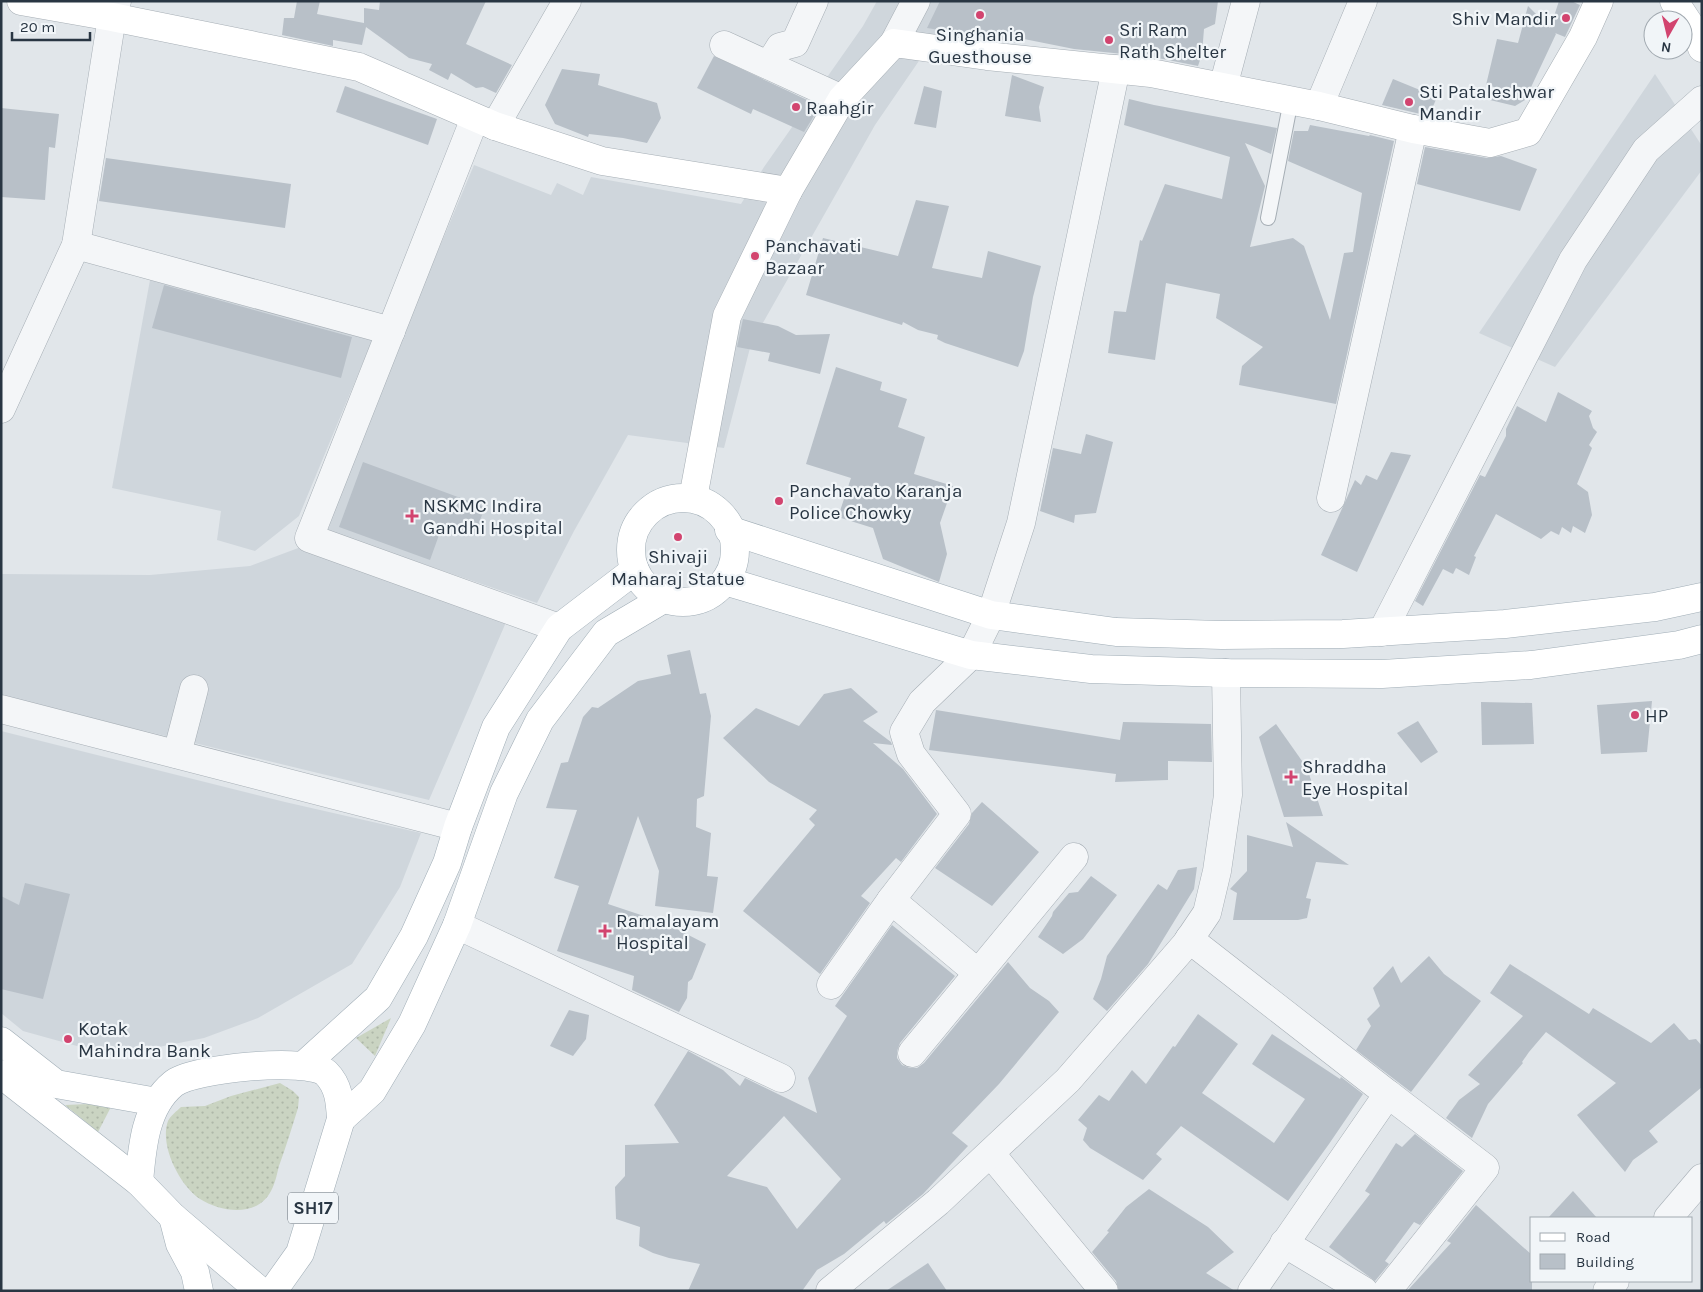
<svg xmlns="http://www.w3.org/2000/svg" width="1703" height="1292" font-family="Karla,sans-serif">
  <defs>
    <pattern id="grass-dots" width="8" height="8" patternUnits="userSpaceOnUse" patternTransform="scale(1.25)"><rect width="8" height="8" fill="#cad4c2"/><path d="M2 2h.1M6 6h.1" fill="none" stroke="#aeb7a8" stroke-width="1.8" stroke-linecap="round"/></pattern>
  </defs>
  <rect width="100%" height="100%" fill="#e1e6ea"/>
  <g fill="#cfd6dc">
    <polygon points="877,1 953,1 934,39 875,125 751,344 724,448 628,435 574,531 537,603 327,531 355,449 474,165 551,195 557,183 583,195 591,177 741,204 764,167 863,26"/>
    <polygon points="1655,74 1702,146 1702,170 1555,367 1479,333"/>
    <polygon points="152,269 376,331 299,516 255,551 217,540 221,511 112,488"/>
    <polygon points="301,547 507,620 429,800 1,696 1,574 150,575 250,566"/>
    <polygon points="1,731 285,802 421,833 400,887 352,964 258,1018 204,1038 113,1056 23,1031 1,1013"/>
  </g>
  <g fill="url(#grass-dots)">
    <polygon points="391,1018 375,1056 356,1038"/>
    <path d="M 280,1083 L 293,1091 L 299,1097 L 298,1108 C 292,1127 286,1147 279,1166 C 277,1174 275,1184 271,1191 C 257,1218 221,1212 200,1199 C 180,1186 159,1145 168,1121 C 170,1116 177,1111 181,1107 L 205,1106 L 231,1096 Z"/>
    <polygon points="113,1103 98,1132 65,1105"/>
  </g>
  <g fill="#b8c0c8" fill-rule="evenodd">
    <polygon points="297,1 320,1 317,14 364,23 364,8 379,10 380,1 486,1 466,44 512,65 496,93 483,87 476,88 451,73 448,80 429,70 432,64 409,58 366,27 362,45 333,40 333,46 282,35 284,18 294,18"/>
    <polygon points="940,1 1218,1 1215,24 1204,29 1202,54 1198,66 1153,57 1074,49 1019,38 1018,43 927,28"/>
    <polygon points="1559,1 1571,1 1580,5 1565,37 1555,33 1556,34 1525,100 1515,106 1490,100 1494,87 1486,85 1497,39 1518,43 1528,6 1550,28"/>
    <polygon points="714,56 820,106 804,132 753,109 751,114 697,88"/>
    <polygon points="562,69 600,74 598,85 657,103 661,118 647,143 623,138 589,134 588,137 555,124 545,105"/>
    <polygon points="1012,75 1044,87 1039,107 1041,122 1005,116"/>
    <polygon points="1393,79 1437,97 1429,116 1382,105"/>
    <polygon points="345,86 437,119 428,145 336,112"/>
    <polygon points="924,86 942,91 936,128 914,124"/>
    <polygon points="1129,99 1154,105 1277,128 1271,154 1245,143 1265,186 1250,247 1293,238 1304,246 1330,320 1344,253 1353,252 1362,193 1288,161 1294,131 1308,131 1310,125 1369,136 1370,135 1394,141 1336,404 1239,385 1242,366 1263,347 1216,318 1220,294 1166,283 1155,360 1108,353 1114,311 1126,312 1140,240 1142,241 1165,184 1222,199 1230,157 1124,125"/>
    <polygon points="1,108 59,114 55,148 49,147 45,200 1,197"/>
    <polygon points="1425,147 1487,158 1501,156 1537,169 1520,211 1417,184"/>
    <polygon points="106,158 291,184 285,228 99,201"/>
    <polygon points="916,200 949,206 932,268 982,278 988,251 1041,266 1033,297 1024,351 1018,367 945,343 937,339 938,335 918,330 903,322 902,325 806,295 823,238 898,256"/>
    <polygon points="164,285 352,337 341,378 152,328"/>
    <polygon points="743,319 778,326 796,335 830,334 820,374 768,361 770,353 737,347"/>
    <polygon points="836,367 882,382 880,390 907,399 898,427 925,437 914,474 953,486 940,523 947,554 939,582 883,559 873,528 838,517 851,478 806,464"/>
    <polygon points="1558,392 1592,411 1589,416 1593,428 1597,432 1589,445 1592,448 1577,484 1588,492 1592,515 1585,533 1573,526 1571,533 1562,527 1559,535 1551,531 1541,539 1496,514 1474,556 1476,557 1469,575 1456,568 1453,574 1443,569 1423,606 1415,601 1480,475 1485,477 1506,436 1506,429 1517,406 1546,422"/>
    <polygon points="1086,434 1113,442 1096,513 1075,515 1074,523 1040,511 1053,448 1081,454"/>
    <polygon points="1391,452 1411,455 1357,572 1321,555 1355,480 1361,485 1366,475 1377,480"/>
    <polygon points="363,462 485,507 474,536 443,524 430,560 339,527"/>
    <polygon points="690,650 700,694 706,693 711,716 704,796 697,799 696,827 711,833 707,876 718,877 713,913 655,906 659,871 638,816 608,904 665,923 706,944 692,979 688,982 687,998 679,1012 632,990 634,976 557,951 579,886 554,878 577,810 546,808 561,763 568,762 583,717 592,707 598,708 638,681 671,674 667,655"/>
    <polygon points="851,688 878,712 863,721 891,742 892,745 873,743 903,769 937,814 901,862 896,858 861,896 870,903 820,974 743,911 815,825 809,819 817,810 769,782 723,738 756,708 799,726 824,694"/>
    <polygon points="1652,701 1647,752 1601,754 1597,705"/>
    <polygon points="1481,702 1532,703 1534,744 1482,745"/>
    <polygon points="936,710 1120,740 1123,722 1211,724 1212,762 1168,761 1168,780 1115,782 1116,774 929,750"/>
    <polygon points="1418,721 1438,752 1421,763 1397,733"/>
    <polygon points="1276,724 1307,768 1323,816 1284,817 1259,737"/>
    <polygon points="982,802 1039,852 992,906 935,868 969,824 972,813"/>
    <polygon points="1286,822 1349,865 1316,862 1306,898 1311,899 1307,918 1298,920 1233,920 1237,893 1230,889 1247,871 1247,835 1293,847"/>
    <polygon points="1197,867 1194,889 1148,964 1107,1011 1093,999 1101,979 1107,956 1158,884 1167,890 1178,870"/>
    <polygon points="1091,876 1117,895 1083,939 1063,954 1038,937 1052,916 1053,912 1069,893 1078,892"/>
    <polygon points="25,883 70,894 43,999 1,989 1,896 19,905"/>
    <path d="M 892,925 L 955,976 L 900,1043 L 897,1051 L 897,1058 L 902,1065 L 910,1068 L 917,1068 L 924,1063 L 1008,962 L 1030,988 L 1049,1001 L 1059,1012 L 999,1084 L 952,1133 L 968,1146 L 923,1194 L 886,1224 L 884,1221 L 844,1254 L 817,1270 L 802,1291 L 688,1291 L 700,1264 L 669,1258 L 653,1253 L 639,1246 L 640,1227 L 616,1219 L 615,1187 L 625,1176 L 625,1145 L 679,1143 L 654,1105 L 688,1051 L 723,1070 L 740,1086 L 745,1078 L 817,1113 L 808,1078 L 847,1016 L 835,1006 ZM 784,1116 L 841,1179 L 797,1229 L 767,1187 L 727,1176 Z"/>
    <polygon points="1429,956 1444,974 1481,1001 1411,1092 1356,1050 1371,1026 1367,1019 1380,1006 1373,988 1393,966 1401,983"/>
    <polygon points="1510,964 1589,1014 1593,1008 1651,1043 1674,1023 1689,1040 1696,1039 1702,1046 1702,1087 1649,1131 1658,1142 1633,1160 1625,1172 1577,1115 1616,1083 1546,1032 1529,1052 1522,1062 1523,1063 1488,1104 1472,1138 1446,1118 1459,1100 1480,1084 1468,1075 1523,1016 1490,993"/>
    <polygon points="569,1010 589,1015 586,1039 573,1056 550,1046"/>
    <polygon points="1198,1014 1238,1044 1202,1093 1274,1143 1305,1099 1252,1064 1272,1034 1340,1079 1341,1077 1363,1094 1329,1144 1288,1201 1181,1126 1156,1154 1162,1159 1143,1180 1090,1148 1083,1140 1087,1128 1078,1120 1099,1095 1109,1101 1132,1070 1146,1084 1173,1046 1175,1047"/>
    <polygon points="1415,1134 1463,1171 1420,1225 1414,1222 1385,1261 1389,1264 1375,1281 1329,1247 1370,1194 1365,1191 1396,1143 1402,1147"/>
    <polygon points="1149,1189 1208,1227 1234,1252 1206,1273 1235,1291 1119,1291 1116,1281 1092,1252 1109,1232 1107,1231 1126,1207"/>
    <polygon points="1573,1191 1597,1218 1548,1218"/>
    <polygon points="1476,1205 1532,1255 1532,1291 1407,1291 1451,1243 1447,1241"/>
    <polygon points="928,1263 947,1291 886,1291"/>
  </g>
  <g fill="none" stroke-linecap="round" stroke-linejoin="round">
    <g stroke="#a6aeb5" stroke-width="16">
      <polyline id="lane" points="1268,218 1291,100"/>
    </g>
    <g stroke="#a6aeb5" stroke-width="29">
      <g id="street">
        <polyline points="894,43 916,1"/>
        <polyline points="724,45 842,99"/>
        <polyline points="769,65 780,47 795,43 814,1"/>
        <polyline points="1223,87 1246,1"/>
        <polyline points="1319,106 1363,1"/>
        <polyline points="475,118 309,538 559,628"/>
        <polyline points="495,126 567,1"/>
        <polyline points="76,245 391,331"/>
        <polyline points="1,409 76,245 112,17 117,1"/>
        <polyline points="1331,498 1413,129"/>
        <polyline points="1382,632 1573,260 1646,150 1702,100"/>
        <polyline points="1,709 458,827"/>
        <polyline points="177,754 194,689"/>
        <polyline points="891,900 978,973"/>
        <polyline points="457,925 781,1078"/>
        <polyline points="1189,939 1388,1094 1252,1291"/>
        <polyline points="831,985 891,900 957,814 911,754 904,732 922,702 971,655 991,615 1021,523 1116,69"/>
        <polyline points="912,1053 1074,857"/>
        <polyline points="991,1154 1104,1291"/>
        <polyline points="1668,1218 1702,1178"/>
        <polyline points="1284,1243 1364,1291"/>
        <polyline points="830,1291 938,1202 1068,1080 1186,944 1207,913 1217,871 1228,795 1226,673"/>
        <polyline points="1387,1291 1485,1168 1388,1094"/>
        <polyline points="1607,1291 1615,1281"/>
      </g>
    </g>
    <g stroke="#a6aeb5" stroke-width="29">
      <g id="secondary">
        <polyline points="21,1 112,17 359,67 495,126 602,161 788,191"/>
        <polyline points="1674,1 1699,39 1702,48"/>
        <polyline points="693,498 727,316 788,191 842,99 894,43 987,56 1151,73 1319,106 1413,129 1490,143 1528,132 1583,37 1599,1"/>
      </g>
    </g>
    <g stroke="#a0adb6" stroke-width="29">
      <g id="primary">
        <circle cx="683" cy="550" r="52"/>
        <polyline points="729,530 991,615 1116,632 1222,635 1343,634 1505,624 1655,607 1702,597"/>
        <polyline points="725,581 971,655 1091,669 1226,673 1382,674 1531,665 1679,645 1702,639"/>
        <polyline points="1,1041 56,1084 157,1102"/>
        <polyline points="303,1066 378,998 414,936 447,863 458,827 496,727 559,628 635,570"/>
        <polyline points="1,1074 139,1182 173,1217 260,1291"/>
        <polyline points="341,1119 372,1091 412,1024 457,925 504,793 540,720 606,633 665,598"/>
        <path d="M 139,1182 C 142,1148 145,1107 173,1084 C 192,1068 307,1057 326,1073 C 339,1086 340,1102 341,1119 L 300,1253 L 273,1291"/>
        <polyline points="173,1217 180,1244 195,1272 199,1291"/>
      </g>
    </g>
    <use href="#lane" stroke="#f4f6f8" stroke-width="14"/>
    <use href="#street" stroke="#f4f6f8" stroke-width="28"/>
    <use href="#secondary" stroke="#fff" stroke-width="28"/>
    <use href="#primary" stroke="#fff" stroke-width="28"/>
  </g>
  <g fill="#d2446f" stroke="#f1f5f8" stroke-width="2">
    <circle cx="980" cy="15" r="5"/>
    <circle cx="1566" cy="18" r="5"/>
    <circle cx="1109" cy="40" r="5"/>
    <circle cx="1409" cy="102" r="5"/>
    <circle cx="796" cy="107" r="5"/>
    <circle cx="755" cy="256" r="5"/>
    <circle cx="779" cy="501" r="5"/>
    <path d="M409.5 508.5h5v5h5v5h-5v5h-5v-5h-5v-5h5z"/>
    <circle cx="678" cy="537" r="5"/>
    <circle cx="1635" cy="715" r="5"/>
    <path d="M1288.5 769.5h5v5h5v5h-5v5h-5v-5h-5v-5h5z"/>
    <path d="M602.5 923.5h5v5h5v5h-5v5h-5v-5h-5v-5h5z"/>
    <circle cx="68" cy="1039" r="5"/>
  </g>
  <g text-anchor="middle" stroke-width="4.5" stroke-linejoin="round" paint-order="stroke">
    <rect fill="#f1f5f8" stroke="#656f79" stroke-width="1" x="288" y="1192.5" width="50" height="31" rx="4"/>
    <g font-size="18" font-weight="bold" fill="#293643">
      <text x="313" y="1214">SH17</text>
    </g>
    <g font-size="19" fill="#293643" stroke="#f1f5f8" text-anchor="start">
      <text x="1556" y="25" text-anchor="end">Shiv Mandir</text>
      <text x="1119" y="36">Sri Ram<tspan x="1119" dy="22">Rath Shelter</tspan></text>
      <text x="980" y="41" text-anchor="middle">Singhania<tspan x="980" dy="22">Guesthouse</tspan></text>
      <text x="1419" y="98">Sti Pataleshwar<tspan x="1419" dy="22">Mandir</tspan></text>
      <text x="806" y="114">Raahgir</text>
      <text x="765" y="252">Panchavati<tspan x="765" dy="22">Bazaar</tspan></text>
      <text x="789" y="497">Panchavato Karanja<tspan x="789" dy="22">Police Chowky</tspan></text>
      <text x="423" y="512">NSKMC Indira<tspan x="423" dy="22">Gandhi Hospital</tspan></text>
      <text x="678" y="563" text-anchor="middle">Shivaji<tspan x="678" dy="22">Maharaj Statue</tspan></text>
      <text x="1645" y="722">HP</text>
      <text x="1302" y="773">Shraddha<tspan x="1302" dy="22">Eye Hospital</tspan></text>
      <text x="616" y="927">Ramalayam<tspan x="616" dy="22">Hospital</tspan></text>
      <text x="78" y="1035">Kotak<tspan x="78" dy="22">Mahindra Bank</tspan></text>
    </g>
  </g>
  <rect width="1703" height="1292" fill="none" stroke="#293643" stroke-width="5"/>
  <rect x="1530" y="1217" width="162" height="65" fill="#f1f5f8" stroke="#a1a9b0"/>
  <rect x="1540" y="1233" width="25" height="8" fill="#ffffff" stroke="#a1a9b0"/>
  <text x="1576" y="1242" font-size="15" fill="#293643">Road</text>
  <rect x="1540" y="1254" width="25" height="15" fill="#b8c0c8" stroke="#a1a9b0"/>
  <text x="1576" y="1267" font-size="15" fill="#293643">Building</text>
  <g transform="translate(1668 35) rotate(188)"><circle r="24" fill="#f1f5f8" stroke="#a1a9b0"/>
  <path d="M0-4L9 19L0 12L-9 19Z" fill="#d2446f"/>
  <text y="-8" font-size="14" font-weight="bold" text-anchor="middle" fill="#293643">N</text>
  </g>
  <path d="M12 32v8h78v-8" fill="none" stroke="#293643" stroke-width="2.5"/>
  <text x="20" y="32" font-size="15" fill="#293643" stroke="#f1f5f8" stroke-width="4" paint-order="stroke">20 m</text>
</svg>
